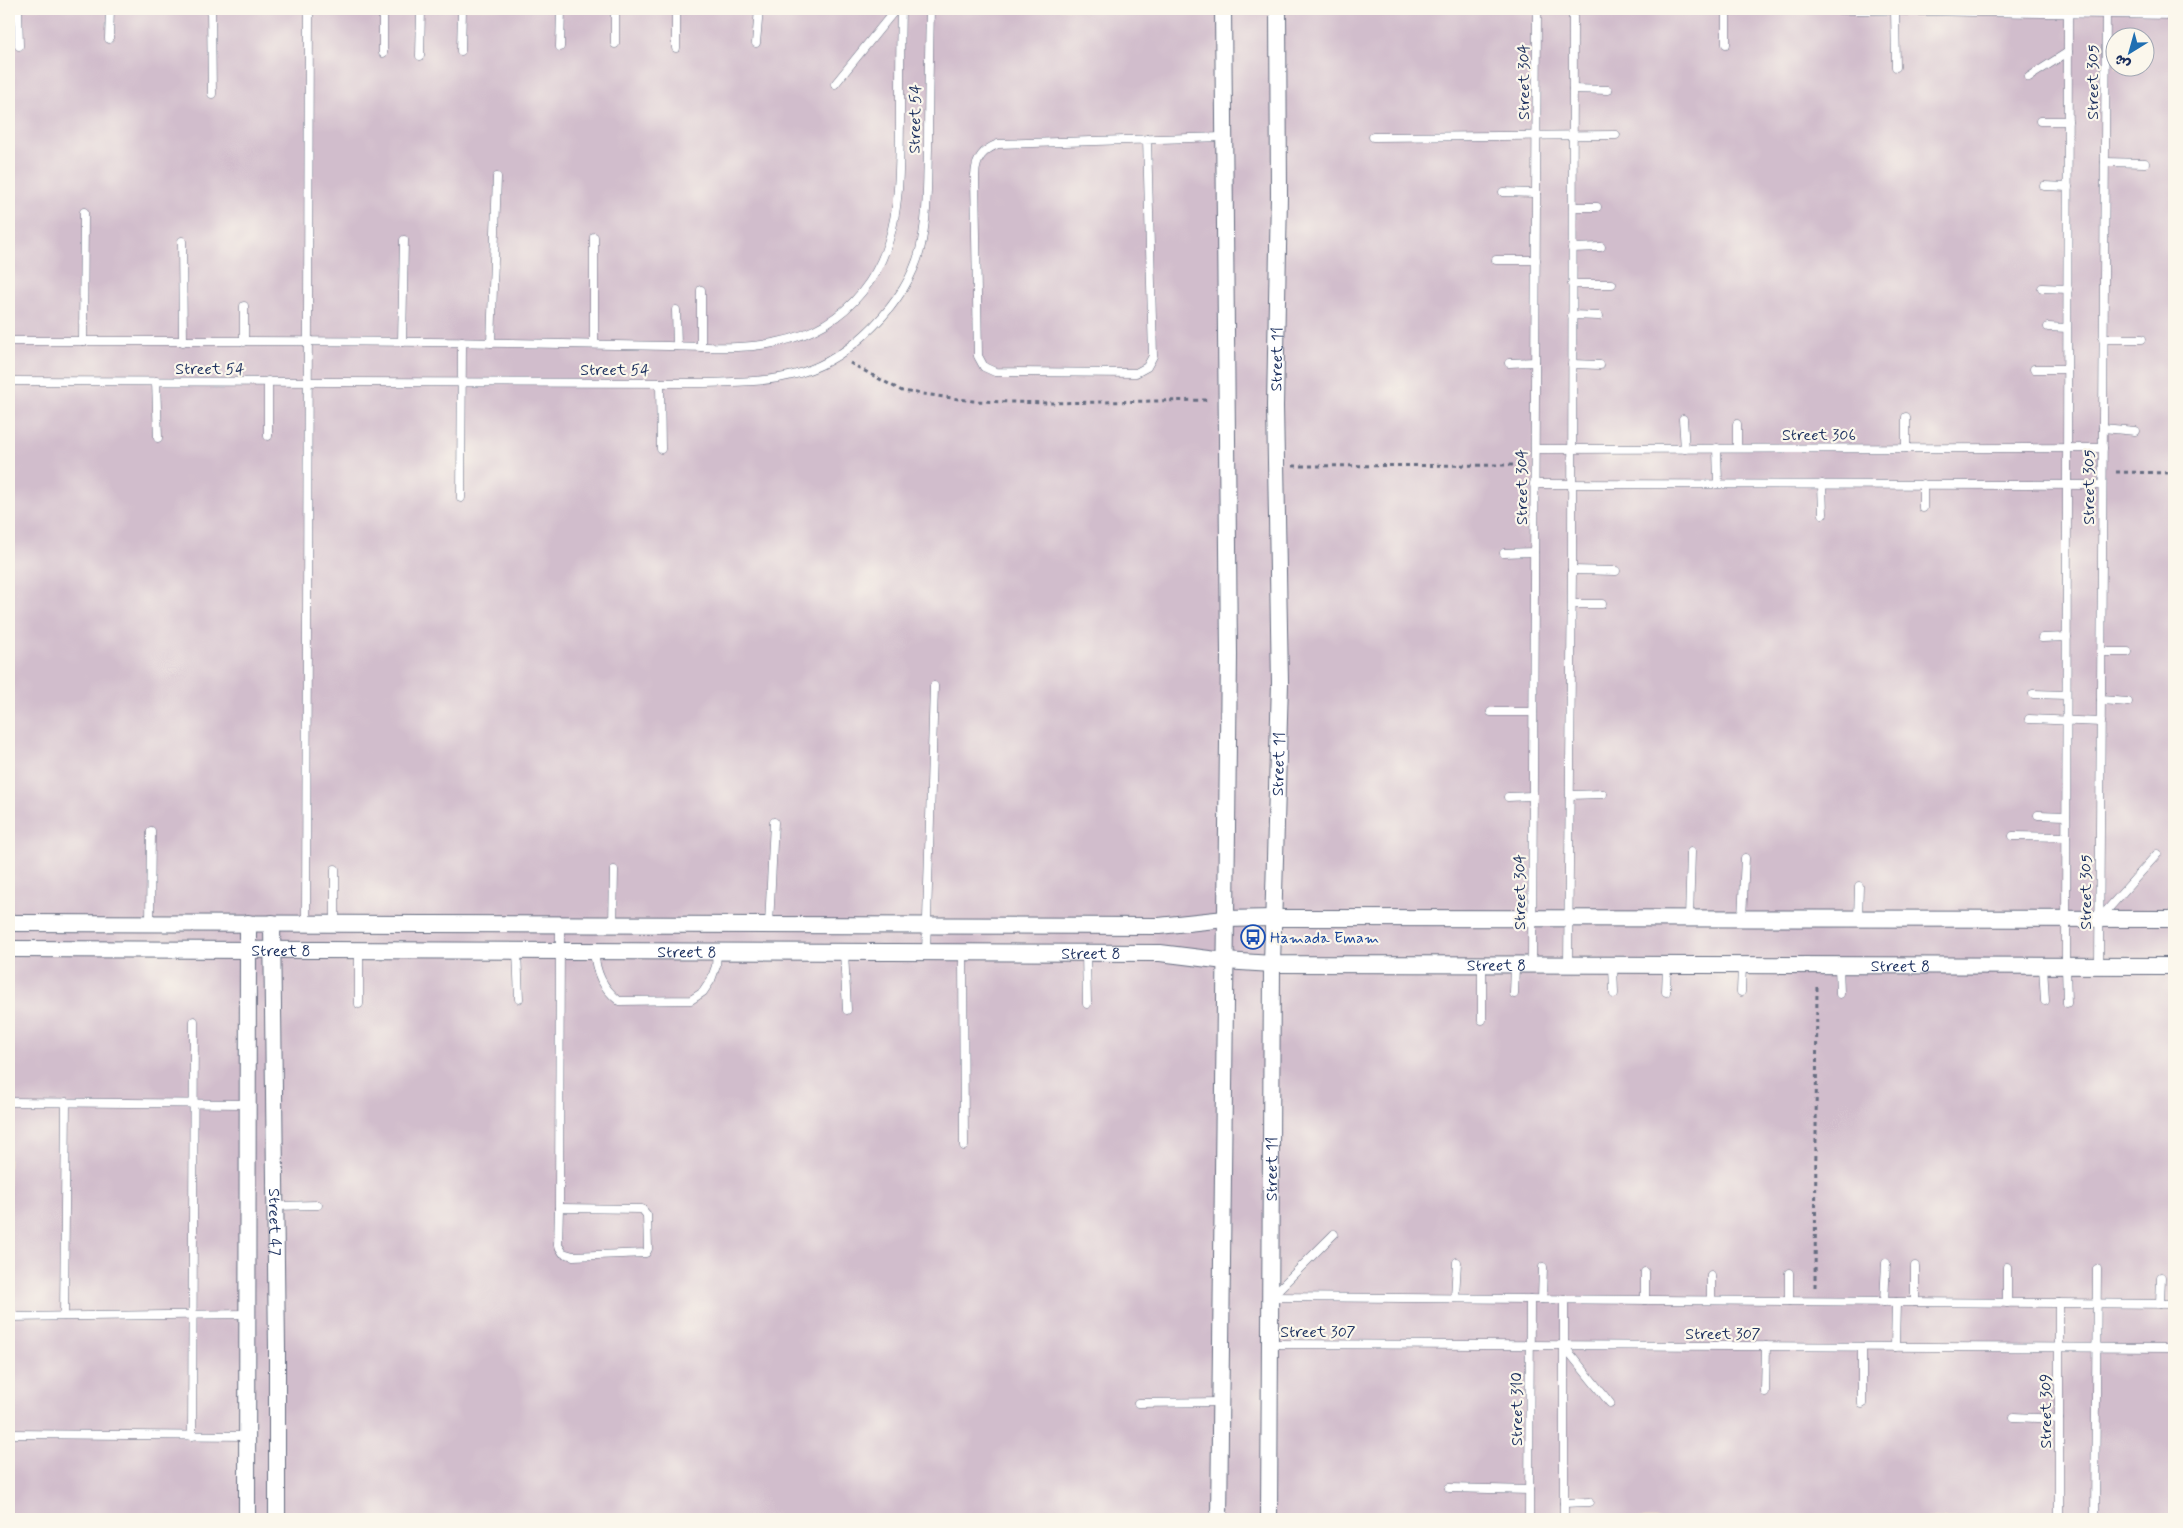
<svg xmlns="http://www.w3.org/2000/svg" width="2183" height="1528" font-family="Mynerve,'Playpen Sans Arabic',sans-serif">
  <rect width="100%" height="100%" fill="#fbf7ec"/>
  <filter id="ink" filterUnits="userSpaceOnUse"><feTurbulence type="fractalNoise" baseFrequency=".02" numOctaves="2"/><feDisplacementMap in="SourceGraphic" scale="10" xChannelSelector="R" yChannelSelector="G"/><feConvolveMatrix kernelMatrix="1 2 1 2 8 2 1 2 1" color-interpolation-filters="sRGB"/></filter>
  <filter id="wash" filterUnits="userSpaceOnUse"><feTurbulence type="fractalNoise" baseFrequency=".0096" numOctaves="4" result="noise"/><feDisplacementMap in="SourceGraphic" scale="20" xChannelSelector="R" yChannelSelector="G"/><feGaussianBlur stdDeviation="1.12" result="paint"/><feColorMatrix in="noise" values="0 0 0 0 0 0 0 0 0 0 0 0 0 0 0 0 0 1.4 0 .05"/><feComposite in="paint" operator="in"/></filter>
  <g filter="url(#wash)">
    <rect width="100%" height="100%" fill="#f0e1c2"/>
    <path fill="#d1bdcc" fill-rule="evenodd" d="M 9,9 L 2174,9 L 2174,1519 L 9,1519 ZM 2116,38 L 2146,38 L 2146,68 L 2116,68 Z"/>
  </g>
  <g filter="url(#ink)">
    <g fill="none" stroke-linecap="round" stroke-linejoin="round">
      <g stroke="#666d81" stroke-width="9">
        <g id="service">
          <polyline points="18,9 19,46"/>
          <polyline points="211,9 212,94"/>
          <polyline points="383,9 383,53"/>
          <polyline points="1795,9 2174,15"/>
          <polyline points="1895,10 1896,67"/>
          <polyline points="109,39 110,9"/>
          <polyline points="756,43 759,9"/>
          <polyline points="615,44 615,9"/>
          <polyline points="1726,44 1726,9"/>
          <polyline points="560,47 561,9"/>
          <polyline points="676,48 676,9"/>
          <polyline points="461,51 462,9"/>
          <polyline points="420,56 421,9"/>
          <polyline points="2029,77 2068,52"/>
          <polyline points="835,84 896,9"/>
          <polyline points="1573,89 1608,90"/>
          <polyline points="2040,121 2068,121"/>
          <polyline points="1373,137 1616,135"/>
          <path d="M 1147,139 L 1153,356 L 1147,367 L 1136,373 L 995,372 L 984,367 L 978,356 L 975,175 C 976,158 983,150 998,144 L 1223,137"/>
          <polyline points="2105,162 2145,163"/>
          <polyline points="2044,186 2068,187"/>
          <polyline points="1503,192 1536,193"/>
          <polyline points="1573,207 1597,207"/>
          <polyline points="182,241 183,342"/>
          <polyline points="1572,248 1601,247"/>
          <polyline points="1496,260 1536,260"/>
          <polyline points="1572,284 1612,284"/>
          <polyline points="2042,288 2068,289"/>
          <polyline points="676,310 677,346"/>
          <polyline points="1572,315 1599,316"/>
          <polyline points="2048,327 2067,328"/>
          <polyline points="2103,339 2142,339"/>
          <path d="M 9,341 C 176,341 343,340 510,343 C 563,344 615,345 668,346 C 704,347 743,350 778,342 C 811,335 841,318 862,292 C 902,243 899,179 900,120 C 900,83 900,46 901,9"/>
          <polyline points="83,341 84,212"/>
          <polyline points="244,342 244,306"/>
          <polyline points="402,342 404,240"/>
          <polyline points="491,343 497,177"/>
          <polyline points="594,344 594,237"/>
          <polyline points="701,347 701,290"/>
          <polyline points="1509,363 1535,362"/>
          <polyline points="1572,364 1600,365"/>
          <polyline points="2034,369 2067,369"/>
          <path d="M 9,381 L 698,383 C 732,382 767,383 800,373 C 851,358 906,303 920,250 C 928,217 927,183 928,149 C 928,102 929,55 930,9"/>
          <polyline points="156,381 158,438"/>
          <polyline points="660,383 661,449"/>
          <polyline points="1683,419 1685,449"/>
          <polyline points="2103,428 2135,431"/>
          <polyline points="268,436 268,381"/>
          <polyline points="1717,448 1718,484"/>
          <polyline points="1737,448 1737,424"/>
          <polyline points="1906,448 1906,417"/>
          <polyline points="1535,449 2103,448"/>
          <polyline points="1534,484 2102,485"/>
          <polyline points="1822,484 1823,514"/>
          <polyline points="1923,484 1923,508"/>
          <polyline points="461,498 462,342"/>
          <polyline points="1504,553 1534,552"/>
          <polyline points="1572,570 1616,571"/>
          <polyline points="1572,604 1602,604"/>
          <polyline points="2042,638 2067,637"/>
          <polyline points="2101,652 2128,652"/>
          <polyline points="2033,694 2066,695"/>
          <polyline points="2101,700 2128,702"/>
          <polyline points="1491,712 1533,712"/>
          <polyline points="2029,719 2101,722"/>
          <polyline points="1570,795 1603,794"/>
          <polyline points="1508,797 1533,796"/>
          <polyline points="2038,815 2066,816"/>
          <polyline points="2013,836 2066,837"/>
          <polyline points="1689,918 1691,852"/>
          <polyline points="1742,918 1745,858"/>
          <polyline points="2100,918 2157,854"/>
          <polyline points="1858,919 1859,886"/>
          <polyline points="150,923 151,831"/>
          <polyline points="306,924 309,9"/>
          <polyline points="335,924 335,869"/>
          <polyline points="613,925 614,870"/>
          <polyline points="769,925 774,822"/>
          <polyline points="359,950 359,1004"/>
          <polyline points="517,951 519,999"/>
          <path d="M 594,951 C 596,973 602,987 619,1001 L 691,1000 L 703,992 L 711,980 L 716,966 L 717,952"/>
          <polyline points="844,952 847,1010"/>
          <polyline points="926,952 934,686"/>
          <polyline points="963,952 964,1146"/>
          <polyline points="1086,953 1087,1004"/>
          <polyline points="1482,965 1482,1020"/>
          <polyline points="1532,965 1537,9"/>
          <polyline points="1568,965 1572,570 1573,9"/>
          <polyline points="1613,965 1614,994"/>
          <polyline points="1839,965 1840,994"/>
          <polyline points="2043,966 2045,1001"/>
          <polyline points="2099,966 2106,9"/>
          <polyline points="1666,992 1667,965"/>
          <polyline points="1741,992 1742,965"/>
          <polyline points="1514,994 1515,965"/>
          <polyline points="2067,1003 2066,966 2068,9"/>
          <polyline points="9,1102 247,1104"/>
          <polyline points="276,1206 318,1205"/>
          <polyline points="559,1208 560,924"/>
          <polygon points="559,1208 642,1209 647,1215 648,1249 646,1253 573,1256 563,1253 558,1245"/>
          <polyline points="2007,1267 2007,1303"/>
          <polyline points="1789,1273 1789,1301"/>
          <polyline points="1271,1297 2174,1304"/>
          <polyline points="1271,1297 1334,1234"/>
          <polyline points="1455,1298 1457,1262"/>
          <polyline points="1542,1299 1543,1267"/>
          <polyline points="1645,1300 1645,1272"/>
          <polyline points="1711,1300 1711,1275"/>
          <polyline points="1884,1302 1886,1263"/>
          <polyline points="1915,1302 1915,1266"/>
          <polyline points="2160,1304 2161,1277"/>
          <polyline points="64,1316 66,1102"/>
          <polyline points="9,1317 247,1314"/>
          <polyline points="1271,1344 2174,1348"/>
          <polyline points="1564,1346 1610,1403"/>
          <polyline points="1862,1347 1862,1404"/>
          <polyline points="1895,1347 1896,1302"/>
          <polyline points="1765,1392 1766,1346"/>
          <polyline points="1138,1403 1220,1402"/>
          <polyline points="2014,1417 2059,1419"/>
          <polyline points="9,1434 247,1436"/>
          <polyline points="192,1436 194,1021"/>
          <polyline points="1449,1488 1529,1490"/>
          <polyline points="1564,1503 1589,1502"/>
          <polyline points="1529,1519 1530,1299"/>
          <polyline points="1564,1519 1564,1299"/>
          <polyline points="2059,1519 2059,1303"/>
          <polyline points="2095,1519 2097,1269"/>
        </g>
      </g>
      <g stroke="#666d81" stroke-width="18">
        <g id="minor">
          <polyline points="9,923 1159,926 1225,919 1273,918 2174,919"/>
          <path id="s1" d="M 272,923 L 277,1350 L 277,1519"/>
          <path id="s2" d="M 9,949 L 1160,953 L 1225,961 L 1272,964 L 2174,966"/>
          <polyline points="247,1519 248,923"/>
          <polyline points="1219,1519 1229,655 1223,9"/>
          <path id="s3" d="M 1269,1519 L 1272,964 L 1280,683 L 1275,406 L 1279,195 L 1278,9"/>
        </g>
      </g>
      <g stroke="#666d81" stroke-width="3" stroke-dasharray="4 4" stroke-linecap="butt">
        <polyline points="850,363 902,391 973,401 1050,403 1208,400"/>
        <polyline points="1293,466 1521,465"/>
        <polyline points="2116,472 2174,473"/>
        <polyline points="1815,1287 1817,984"/>
      </g>
      <use href="#service" stroke="#fff" stroke-width="8"/>
      <use href="#minor" stroke="#fff" stroke-width="16"/>
    </g>
  </g>
  <defs>
    <g id="bus-ring" transform="scale(1.25)"><circle r="9.5" fill="#fbf7ec" stroke="#1a4fb4" stroke-width="1.5"/><path d="M-5-6H5V4H4V6H2V4H-2V6H-4V4H-5ZM-3.5-4V0h7V-4ZM-3.5 1.2v1.5H-2V1.2ZM2 1.2v1.5H3.5V1.2Z" fill="#1a4fb4"/></g>
  </defs>
  <g fill-rule="evenodd">
    <use href="#bus-ring" x="1253" y="937"/>
  </g>
  <g text-anchor="middle" stroke-width="4.5" stroke-linejoin="round" paint-order="stroke">
    <g font-size="16" fill="#1b2f5e" stroke="#fbf7ec">
      <text transform="translate(1523 82) rotate(-90)" y="6">Street 304</text>
      <text transform="translate(2092 82) rotate(-90)" y="6">Street 305</text>
      <text transform="translate(914 119) rotate(-89)" y="6">Street 54</text>
      <text dy="6" stroke="none"><textPath href="#s3" startOffset="1160">Street 11</textPath></text>
      <text x="210" y="374">Street 54</text>
      <text x="615" y="375">Street 54</text>
      <text x="1819" y="440">Street 306</text>
      <text transform="translate(1521 487) rotate(-90)" y="6">Street 304</text>
      <text transform="translate(2088 487) rotate(-90)" y="6">Street 305</text>
      <text dy="6" stroke="none"><textPath href="#s3" startOffset="755">Street 11</textPath></text>
      <text transform="translate(1519 892) rotate(-90)" y="6">Street 304</text>
      <text transform="translate(2085 892) rotate(-90)" y="6">Street 305</text>
      <text dy="6" stroke="none"><textPath href="#s2" startOffset="272">Street 8</textPath></text>
      <text dy="6" stroke="none"><textPath href="#s2" startOffset="678">Street 8</textPath></text>
      <text dy="6" stroke="none"><textPath href="#s2" startOffset="1082">Street 8</textPath></text>
      <text dy="6" stroke="none"><textPath href="#s2" startOffset="1488">Street 8</textPath></text>
      <text dy="6" stroke="none"><textPath href="#s2" startOffset="1892">Street 8</textPath></text>
      <text dy="6" stroke="none"><textPath href="#s3" startOffset="350">Street 11</textPath></text>
      <text dy="6" stroke="none"><textPath href="#s1" startOffset="299">Street 47</textPath></text>
      <text x="1318" y="1337">Street 307</text>
      <text x="1723" y="1339">Street 307</text>
      <text transform="translate(1516 1409) rotate(-90)" y="6">Street 310</text>
      <text transform="translate(2045 1411) rotate(-90)" y="6">Street 309</text>
    </g>
    <g font-size="16" fill="#164399" stroke="#fbf7ec" text-anchor="start">
      <text x="1270" y="943">Hamada Emam</text>
    </g>
  </g>
  <rect width="2183" height="1528" fill="none" stroke="#fbf7ec" stroke-width="30"/>
  <g transform="translate(2130 52) rotate(217)"><circle r="24" fill="#fbf7ec" stroke="#a1a7b3"/>
  <path d="M0-4L9 19L0 12L-9 19Z" fill="#1f6fb2"/>
  <text y="-8" font-size="14" font-weight="bold" text-anchor="middle" fill="#1b2f5e">ش</text>
  </g>
</svg>
